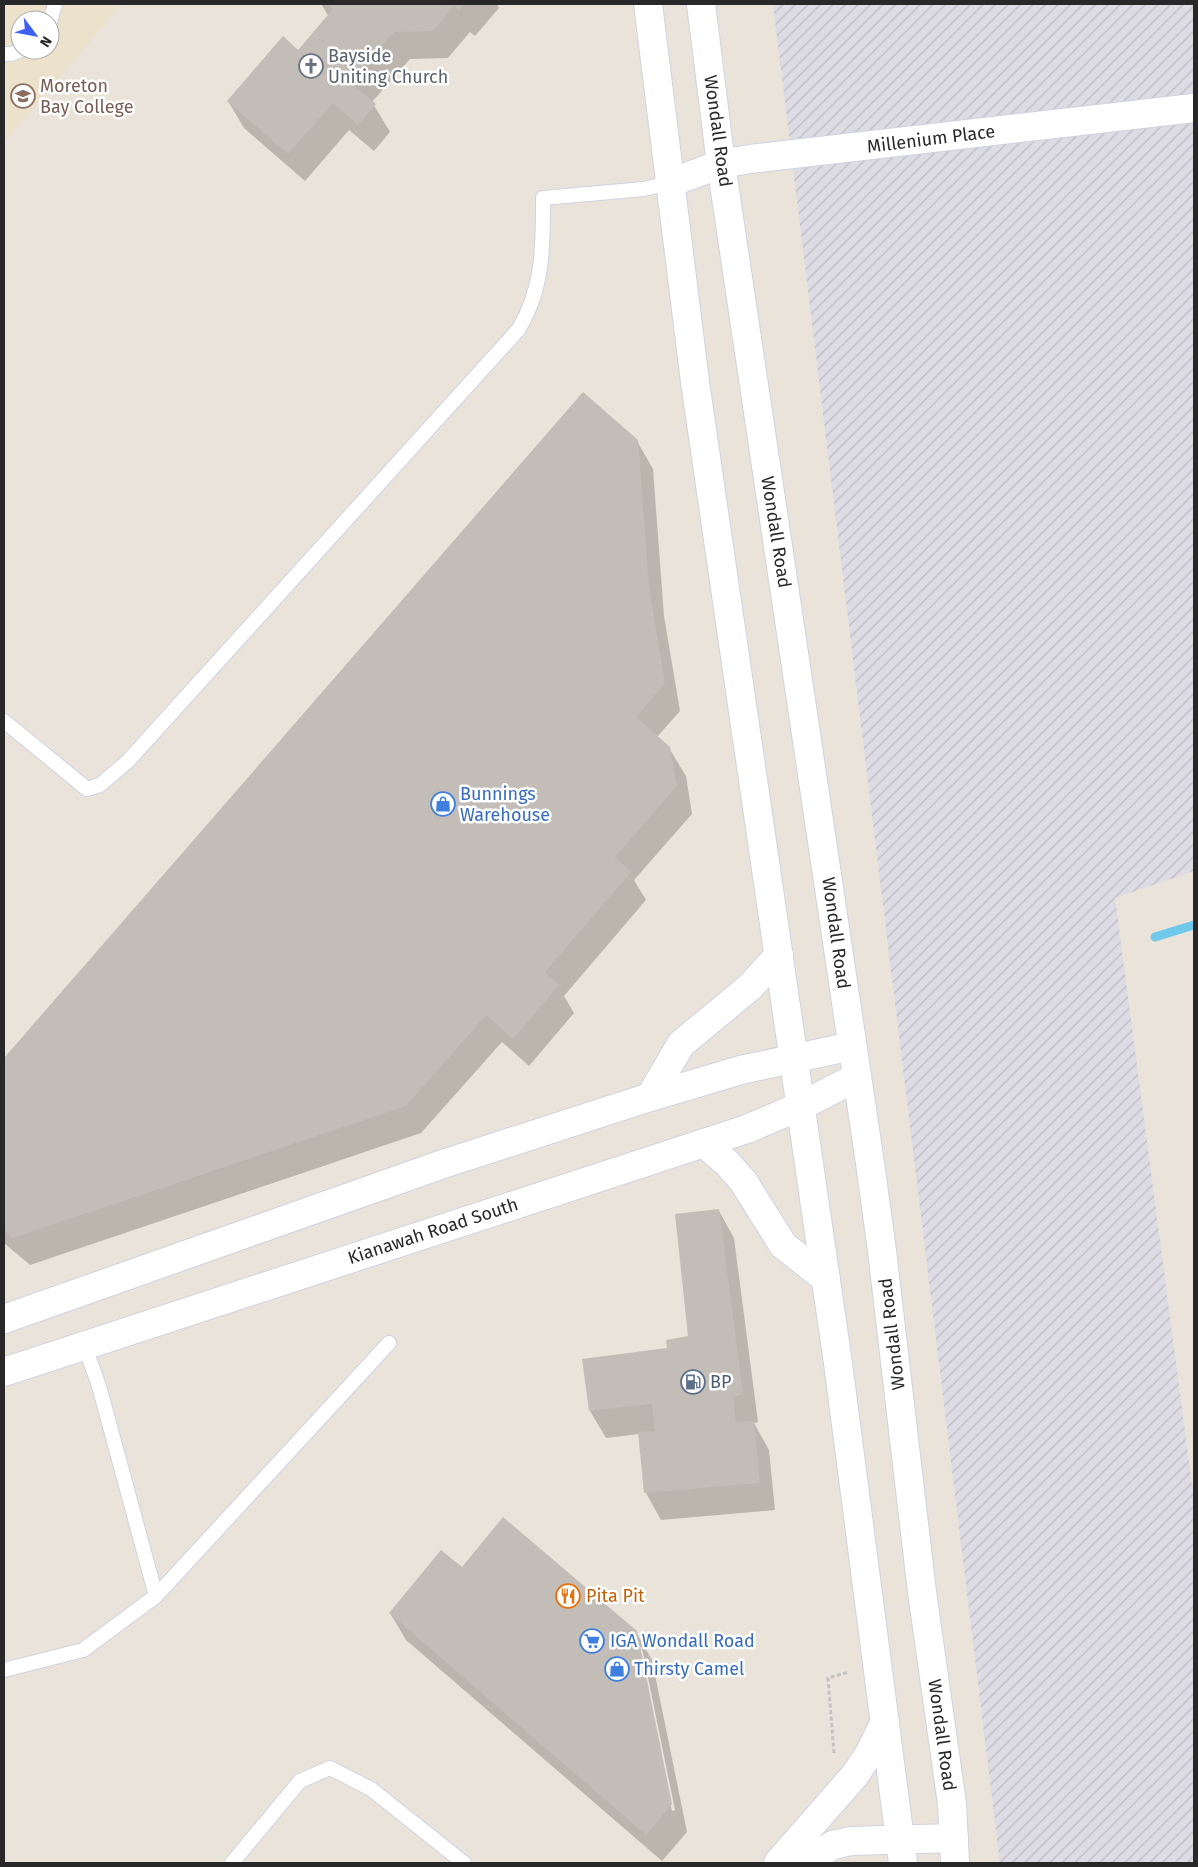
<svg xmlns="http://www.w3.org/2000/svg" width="1198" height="1867" font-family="'Fira Sans',sans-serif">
  <defs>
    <pattern id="industrial-furrows" width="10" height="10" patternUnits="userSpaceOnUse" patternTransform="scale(1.25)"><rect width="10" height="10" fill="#dddbe3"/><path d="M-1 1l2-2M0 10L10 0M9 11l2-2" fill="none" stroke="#bebcc3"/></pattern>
  </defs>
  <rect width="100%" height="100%" fill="#eae3da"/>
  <polygon fill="url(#industrial-furrows)" points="773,4 1194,4 1194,871 1115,898 1192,1485 1194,1485 1194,1860 1192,1863 1000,1863"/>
  <path fill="#ece1ca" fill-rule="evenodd" d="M 4,4 L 122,4 L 4,142 ZM 20,20 L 50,20 L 50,50 L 20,50 Z"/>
  <g fill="#0003" fill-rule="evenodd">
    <polygon points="321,4 497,4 499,8 475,36 470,32 448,58 410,59 372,102 390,132 374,151 349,130 305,181 244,128 228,101 298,52 329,17"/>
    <polygon points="583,394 637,441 653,469 664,616 680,711 657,737 669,748 686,776 692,814 634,880 646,900 564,996 574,1013 529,1066 502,1042 421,1133 30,1265 4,1243 4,1060"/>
    <polygon points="719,1211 734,1238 758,1422 754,1423 769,1450 775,1510 661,1520 646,1493 639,1434 606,1438 590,1411 583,1360 668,1349 690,1337"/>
    <path d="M 390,1613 L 636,1632 L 652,1660 L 687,1832 L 662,1861 L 406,1640 ZM 638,1645 L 642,1648 L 675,1810 L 672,1811 Z"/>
  </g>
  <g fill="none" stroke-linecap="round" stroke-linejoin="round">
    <polyline stroke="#70c8ea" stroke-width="9" points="1155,937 1194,925"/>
  </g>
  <g fill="#c2bdb6">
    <polygon points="327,4 464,4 459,10 454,6 433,31 394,32 350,82 376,104 358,125 333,103 288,154 227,101 283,36 298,50 333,9"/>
    <polygon points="583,392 638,440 649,587 665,683 636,717 670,747 677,786 615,857 631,872 545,972 559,985 513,1039 486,1015 406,1106 13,1238 4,1230 4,1058"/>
    <polygon points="719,1209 743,1394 733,1397 736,1422 754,1421 760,1483 644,1493 638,1432 655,1431 652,1404 589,1411 582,1359 667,1348 666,1340 688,1336 675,1214"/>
    <polygon points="503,1517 637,1631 672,1804 646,1835 389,1613 441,1550 462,1567"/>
  </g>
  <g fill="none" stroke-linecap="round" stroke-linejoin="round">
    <g stroke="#d0d3e1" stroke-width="16">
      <g id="lane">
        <polyline points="50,22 55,4"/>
        <polyline points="4,54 11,54 21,50"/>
        <path d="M 4,721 L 87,789 L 100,785 L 128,761 L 518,330 C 544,288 543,245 543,198 L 644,189 L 670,183"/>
        <polyline points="85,1347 99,1386 156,1596"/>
        <polyline points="4,1670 83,1650 156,1596 389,1343"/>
        <polyline points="232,1863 300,1781 330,1768 371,1789 464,1863"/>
      </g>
    </g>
    <g stroke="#d0d3e1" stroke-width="30">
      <polyline id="street" points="670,183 721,164 750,159 1194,108"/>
    </g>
    <g stroke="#d0d3e1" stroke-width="30">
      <g id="secondary">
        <polyline points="648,4 695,382 838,1363 903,1863"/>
        <polyline points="701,4 721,164 870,1163 882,1251 922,1592 952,1804 955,1863"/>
        <polyline points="650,1097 681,1044 750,987 779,955"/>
        <polyline points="704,1143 727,1163 743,1181 783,1245 826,1279"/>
        <polyline points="4,1319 443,1164 650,1097 741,1070 852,1046"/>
        <polyline points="4,1372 747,1129 801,1106 857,1077"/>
        <polyline points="778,1863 855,1775 869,1754 885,1722"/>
        <polyline points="805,1863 833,1845 851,1841 954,1838"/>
      </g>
    </g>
    <polyline stroke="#c3c3c3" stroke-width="3" stroke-dasharray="4 2.5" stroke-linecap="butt" points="834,1753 828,1678 849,1672"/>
    <use href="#lane" stroke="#fff" stroke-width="14"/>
    <use href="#street" stroke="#fff" stroke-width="28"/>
    <use href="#secondary" stroke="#fff" stroke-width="28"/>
  </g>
  <defs>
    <g id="church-ring" transform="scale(1.25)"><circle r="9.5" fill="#fff" stroke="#6b7280" stroke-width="1.5"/><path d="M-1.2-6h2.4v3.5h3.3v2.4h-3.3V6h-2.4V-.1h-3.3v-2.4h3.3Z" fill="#6b7280"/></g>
    <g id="school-ring" transform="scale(1.25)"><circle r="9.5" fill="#fff" stroke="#8d6e63" stroke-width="1.5"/><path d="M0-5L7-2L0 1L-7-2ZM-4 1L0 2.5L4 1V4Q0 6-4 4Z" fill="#8d6e63"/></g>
    <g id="shop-ring" transform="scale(1.25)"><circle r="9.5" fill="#fff" stroke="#3f7fe0" stroke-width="1.5"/><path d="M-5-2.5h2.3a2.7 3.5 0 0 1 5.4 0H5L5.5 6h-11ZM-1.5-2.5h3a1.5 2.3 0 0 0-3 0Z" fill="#3f7fe0"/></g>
    <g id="fuel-ring" transform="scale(1.25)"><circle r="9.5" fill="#fff" stroke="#5c6f8a" stroke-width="1.5"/><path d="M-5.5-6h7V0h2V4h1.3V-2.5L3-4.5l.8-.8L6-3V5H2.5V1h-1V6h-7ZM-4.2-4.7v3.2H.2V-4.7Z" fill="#5c6f8a"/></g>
    <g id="restaurant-ring" transform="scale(1.25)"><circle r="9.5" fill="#fff" stroke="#e8710a" stroke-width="1.5"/><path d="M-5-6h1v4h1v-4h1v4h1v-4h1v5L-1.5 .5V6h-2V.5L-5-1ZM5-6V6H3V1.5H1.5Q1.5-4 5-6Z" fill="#e8710a"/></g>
    <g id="supermarket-ring" transform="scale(1.25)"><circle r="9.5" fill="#fff" stroke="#3f7fe0" stroke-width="1.5"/><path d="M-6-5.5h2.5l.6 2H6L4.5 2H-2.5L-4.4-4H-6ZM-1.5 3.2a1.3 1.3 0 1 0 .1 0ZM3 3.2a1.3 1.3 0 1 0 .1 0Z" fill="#3f7fe0"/></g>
  </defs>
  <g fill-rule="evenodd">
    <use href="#church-ring" x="311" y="66"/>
    <use href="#school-ring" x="23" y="96"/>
    <use href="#shop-ring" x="443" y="804"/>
    <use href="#fuel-ring" x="693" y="1382"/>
    <use href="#restaurant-ring" x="568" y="1596"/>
    <use href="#supermarket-ring" x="592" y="1641"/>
    <use href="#shop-ring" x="617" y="1669"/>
  </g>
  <g text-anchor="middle" stroke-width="5" stroke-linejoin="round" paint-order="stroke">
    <g font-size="18" fill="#5b616d" stroke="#fff" text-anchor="start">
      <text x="328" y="62">Bayside<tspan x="328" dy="21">Uniting Church</tspan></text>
    </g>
    <g font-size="18" fill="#785e54" stroke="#fff" text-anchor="start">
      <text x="40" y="92">Moreton<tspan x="40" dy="21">Bay College</tspan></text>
    </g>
    <g font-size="18" fill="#282828" stroke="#fff">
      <text transform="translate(718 131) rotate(82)" y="6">Wondall Road</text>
      <text transform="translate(931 139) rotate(-7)" y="6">Millenium Place</text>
      <text transform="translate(776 532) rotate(81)" y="6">Wondall Road</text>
      <text transform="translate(836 933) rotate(82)" y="6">Wondall Road</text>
      <text transform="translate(433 1231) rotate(-18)" y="6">Kianawah Road South</text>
      <text transform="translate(892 1334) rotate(-97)" y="6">Wondall Road</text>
      <text transform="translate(942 1735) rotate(82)" y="6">Wondall Road</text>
    </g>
    <g font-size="18" fill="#366cbe" stroke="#fff" text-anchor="start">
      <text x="460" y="800">Bunnings<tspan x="460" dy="21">Warehouse</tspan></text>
      <text x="610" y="1647">IGA Wondall Road</text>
      <text x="634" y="1675">Thirsty Camel</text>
    </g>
    <g font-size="18" fill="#4e5e75" stroke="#fff" text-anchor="start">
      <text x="710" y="1388">BP</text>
    </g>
    <g font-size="18" fill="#c56008" stroke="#fff" text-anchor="start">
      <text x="586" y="1602">Pita Pit</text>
    </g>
  </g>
  <rect width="1198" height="1867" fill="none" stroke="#282828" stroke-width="10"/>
  <g transform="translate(35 35) rotate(122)"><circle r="24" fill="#ffffff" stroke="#a9a9a9"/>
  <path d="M0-4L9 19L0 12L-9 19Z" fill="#3f5ff3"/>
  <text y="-8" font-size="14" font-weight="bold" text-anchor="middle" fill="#282828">N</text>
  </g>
</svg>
